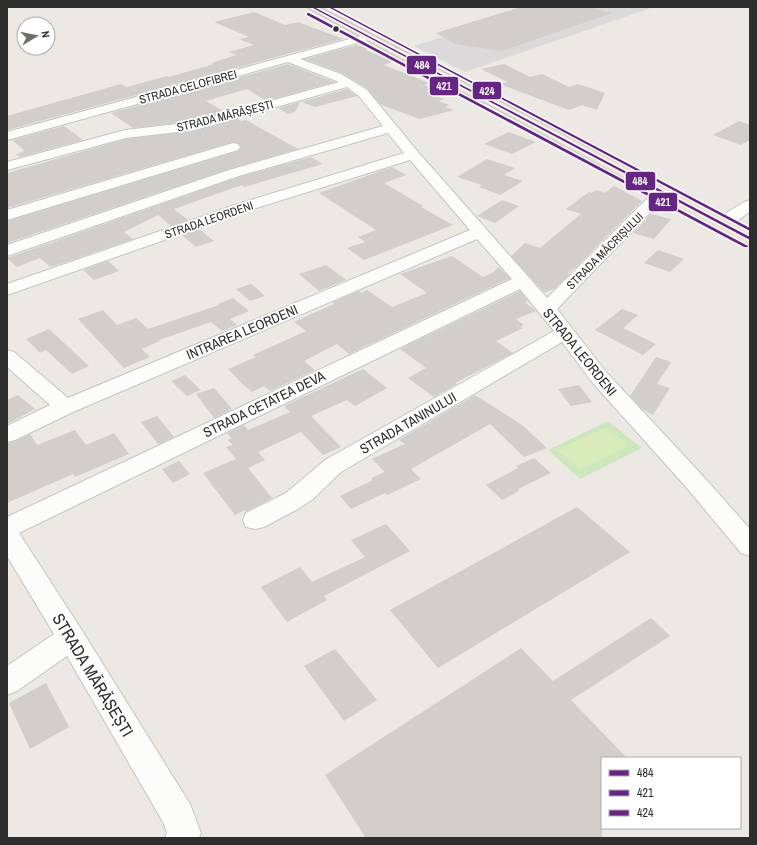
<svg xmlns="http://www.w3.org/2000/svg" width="757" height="845" font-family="'Archivo Narrow',sans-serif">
  <rect width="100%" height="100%" fill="#ece8e4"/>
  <polygon fill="#dcd9db" points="540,7 654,7 465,72 414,46"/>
  <polygon fill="#cee6be" points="608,421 642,448 580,479 548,450"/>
  <polygon fill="#d9eabb" points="606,427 629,446 580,470 557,450"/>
  <g fill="#d1cecb">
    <polygon points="521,7 589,7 612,13 502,51 455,44 436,33"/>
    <polygon points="254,12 285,25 298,22 343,39 7,130 7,116 121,84 127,87 167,76 169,77 214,64 211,63 237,55 229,52 254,45 239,39 249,37 214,22"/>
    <polygon points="357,45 369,49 365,50 394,61 384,65 429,83 424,85 438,90 434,92 440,94 435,96 444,99 439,101 449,105 445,107 454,110 420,119 381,105 368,89 342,73 305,59"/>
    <polygon points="288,64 334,82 266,101 247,89 206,101 225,112 194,121 133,128 111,113"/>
    <polygon points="504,64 530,77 542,74 569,87 578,84 605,93 597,110 582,105 569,110 499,84 507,82 481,69"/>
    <polygon points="347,89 357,96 315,107 301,102"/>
    <polygon points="300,102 295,112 288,114 278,108"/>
    <polygon points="238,119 241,121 246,120 298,149 229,169 7,243 7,221 238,151 241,146 238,143 233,142 7,208 7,173 126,139 195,131"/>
    <polygon points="739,121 750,125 750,140 741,145 713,135"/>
    <polygon points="64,126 83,140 20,157 16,154 25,151 12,140"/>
    <polygon points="509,132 536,142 512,154 484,144"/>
    <polygon points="311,157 323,164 244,187 242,185 174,209 188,220 171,226 158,215 124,232 133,239 51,267 40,258 17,267 7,258 239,177"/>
    <polygon points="487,159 515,168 504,175 523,181 500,195 479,187 482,185 457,177"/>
    <polygon points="392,167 406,175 384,183 423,206 421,207 453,225 364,260 347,248 365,242 358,237 376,230 319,193"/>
    <polygon points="614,186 642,201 577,266 568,273 570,274 555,288 545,293 511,256 525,243 540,248 581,214 566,209 589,192 592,193 596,190 605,193"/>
    <polygon points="502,200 519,206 495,223 477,216"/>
    <polygon points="651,214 671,219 654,239 633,233"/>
    <polygon points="199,229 214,241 196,247 182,235"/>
    <polygon points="658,250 684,259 670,272 644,263"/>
    <polygon points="452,256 483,277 492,273 499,267 510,278 349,354 337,344 304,361 315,370 270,391 264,386 252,392 237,379 238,379 228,369 256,357 253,355 306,331 294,322 334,304 333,302 359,291 361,293 367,290 392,307 427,293 400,274"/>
    <polygon points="108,261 119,271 94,280 83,270"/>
    <polygon points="326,265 346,280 319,291 299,274"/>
    <polygon points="251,284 255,287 265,296 250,301 236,289"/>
    <polygon points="520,291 528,301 525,302 536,311 516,319 524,325 520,327 523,328 496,341 513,353 455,383 457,384 434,397 408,378 426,368 400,349"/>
    <polygon points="233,298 249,311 230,319 237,325 222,331 211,322 159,340 160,341 142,349 150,357 124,368 78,319 103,310 117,325 136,318 148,329 219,305 218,304"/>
    <polygon points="622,309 638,315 623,328 656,344 643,355 595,330"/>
    <polygon points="49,329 89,366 72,374 46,350 40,353 26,339"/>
    <polygon points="656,357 671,362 657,384 670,388 653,415 642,409 630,396"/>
    <polygon points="363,369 387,388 355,406 347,400 311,416 341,447 323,455 301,432 258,452 265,460 248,468 272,498 246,512 245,510 235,515 203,473 236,459 226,447 233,445 228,440 231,438 227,433 244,425 248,430 290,412 284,406"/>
    <polygon points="185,375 201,390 187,396 171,381"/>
    <polygon points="579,385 592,402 571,406 558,389"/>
    <polygon points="214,388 232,409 214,418 196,394"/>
    <polygon points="18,395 35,409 7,424 7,400"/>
    <polygon points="475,395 522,425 547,448 524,457 490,424 411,469 421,479 387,495 385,493 351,509 340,496 373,480 371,478 385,472 372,459 405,444 399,440"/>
    <polygon points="157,416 174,437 158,444 141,422"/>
    <polygon points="75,430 86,445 114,433 129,454 75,477 73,474 7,503 7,443 16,441 30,434 37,445"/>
    <polygon points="534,458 551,473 518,489 519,491 502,500 486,485 518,468 516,466"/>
    <polygon points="179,461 190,474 173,483 162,469"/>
    <polygon points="577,507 630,552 438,668 390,610"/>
    <polygon points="386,524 410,551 324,596 327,600 287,622 261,587 300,567 312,582 365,557 351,540"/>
    <polygon points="651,618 670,636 571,700 627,758 602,758 602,838 366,838 325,775 521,648 553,681"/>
    <polygon points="335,649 377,700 344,721 304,666"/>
    <polygon points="46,683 69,727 30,749 9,703"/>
  </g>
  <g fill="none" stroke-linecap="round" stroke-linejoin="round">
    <g stroke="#c5c4c5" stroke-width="2">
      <g id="minor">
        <polygon points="368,34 372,35 373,37 372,39 300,59 341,74 367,90 418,152 547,298 657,189 662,187 667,189 670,192 667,195 557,309 606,372 702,475 750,529 750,556 741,553 686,487 592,382 562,342 341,472 313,499 298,509 264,527 255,529 246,527 243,520 246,513 286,493 325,460 554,331 520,289 19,533 81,629 190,804 201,833 199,838 165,838 167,833 164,824 67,656 17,691 7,695 7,666 54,634 7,556 7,517 512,279 477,239 73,412 15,440 7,442 7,426 50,405 7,367 7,350 14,352 68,398 470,230 410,160 253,209 7,295 7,284 241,203 404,153 388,133 239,176 7,256 7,245 229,170 383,126 359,96 347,87 195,130 126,138 7,170 7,162 125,130 194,122 339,82 288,62 7,140 7,132"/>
        <polygon points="233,143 238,144 240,147 238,150 7,220 7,210"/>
        <path d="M 750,200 L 750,212 C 740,218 728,230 715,226 L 713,223 L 715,220 L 744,202 Z"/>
      </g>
    </g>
    <g stroke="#c6c5c4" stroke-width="2">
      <polygon id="major" points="307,7 319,7 750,232 750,244 744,243 486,103 460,91"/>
    </g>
    <use href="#minor" fill="#fcfcfb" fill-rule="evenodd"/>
    <use href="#major" fill="#e8e4d6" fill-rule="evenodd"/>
    <polyline stroke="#c9c9c8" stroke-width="1" stroke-dasharray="1.5 1" stroke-linecap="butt" points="381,51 409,45"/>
    <g stroke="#fff" stroke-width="3">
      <polygon id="bus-1" points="311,7 314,7 750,237 750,240"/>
    </g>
    <g stroke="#fff" stroke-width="3">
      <polygon id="bus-2" points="307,13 309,13 748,246 748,247 744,247 307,15"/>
    </g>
    <g stroke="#fff" stroke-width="3">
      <polygon id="bus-3" points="328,7 331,7 750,228 750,231"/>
    </g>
    <use href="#bus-1" fill="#662483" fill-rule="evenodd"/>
    <use href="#bus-2" fill="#662483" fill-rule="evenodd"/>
    <use href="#bus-3" fill="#662483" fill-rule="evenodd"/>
  </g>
  <circle fill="#2e2e2e" stroke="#fff" stroke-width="1.5" cx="336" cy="29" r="3.5"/>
  <g text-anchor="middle" stroke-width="3.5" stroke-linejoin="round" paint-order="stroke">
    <g font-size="12" fill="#2e2e2e" stroke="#fff">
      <text transform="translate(188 87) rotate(-15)" y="4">STRADA CELOFIBREI</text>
      <text transform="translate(225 116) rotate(-14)" y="4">STRADA MĂRĂȘEȘTI</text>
      <text transform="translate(209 220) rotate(-19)" y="4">STRADA LEORDENI</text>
      <text transform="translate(605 251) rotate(-45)" y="4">STRADA MĂCRIȘULUI</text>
    </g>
    <g font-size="14" fill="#2e2e2e" stroke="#fff">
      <text transform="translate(242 332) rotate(-23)" y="5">INTRAREA LEORDENI</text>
      <text transform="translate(580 352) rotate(51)" y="5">STRADA LEORDENI</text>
      <text transform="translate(264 404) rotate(-26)" y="5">STRADA CETATEA DEVA</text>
      <text transform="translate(408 423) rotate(-30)" y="5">STRADA TANINULUI</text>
    </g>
    <g font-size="17" fill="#2e2e2e" stroke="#fff">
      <text transform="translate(93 675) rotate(59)" y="6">STRADA MĂRĂȘEȘTI</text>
    </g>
  </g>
  <g stroke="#fff" stroke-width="1.5">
    <rect x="406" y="55" width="31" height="20" rx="4" fill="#662483"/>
    <rect x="429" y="76" width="30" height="20" rx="4" fill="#662483"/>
    <rect x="472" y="81" width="30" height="19" rx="4" fill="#662483"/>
    <rect x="625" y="171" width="31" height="20" rx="4" fill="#662483"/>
    <rect x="648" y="192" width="30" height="20" rx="4" fill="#662483"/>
  </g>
  <g font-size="11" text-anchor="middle" font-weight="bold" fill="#fff">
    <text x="422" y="69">484</text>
    <text x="444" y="90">421</text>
    <text x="487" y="95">424</text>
    <text x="640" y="185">484</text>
    <text x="663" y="206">421</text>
  </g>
  <rect width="757" height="845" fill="none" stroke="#2e2e2e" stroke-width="16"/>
  <rect x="601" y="757" width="140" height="72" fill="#ffffff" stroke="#ababab"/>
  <rect x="609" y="770" width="20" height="6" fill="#662483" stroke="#ababab"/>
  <text x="637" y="777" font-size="12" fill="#2e2e2e">484</text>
  <rect x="609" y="790" width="20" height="6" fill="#662483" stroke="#ababab"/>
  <text x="637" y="797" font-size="12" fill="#2e2e2e">421</text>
  <rect x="609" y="810" width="20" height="6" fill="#662483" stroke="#ababab"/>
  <text x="637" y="817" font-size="12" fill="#2e2e2e">424</text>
  <g transform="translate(36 36) rotate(80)"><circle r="19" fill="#ffffff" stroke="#ababab"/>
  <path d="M0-3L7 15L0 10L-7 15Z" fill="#706f6e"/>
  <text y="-6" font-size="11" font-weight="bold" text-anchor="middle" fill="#2e2e2e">N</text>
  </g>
</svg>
